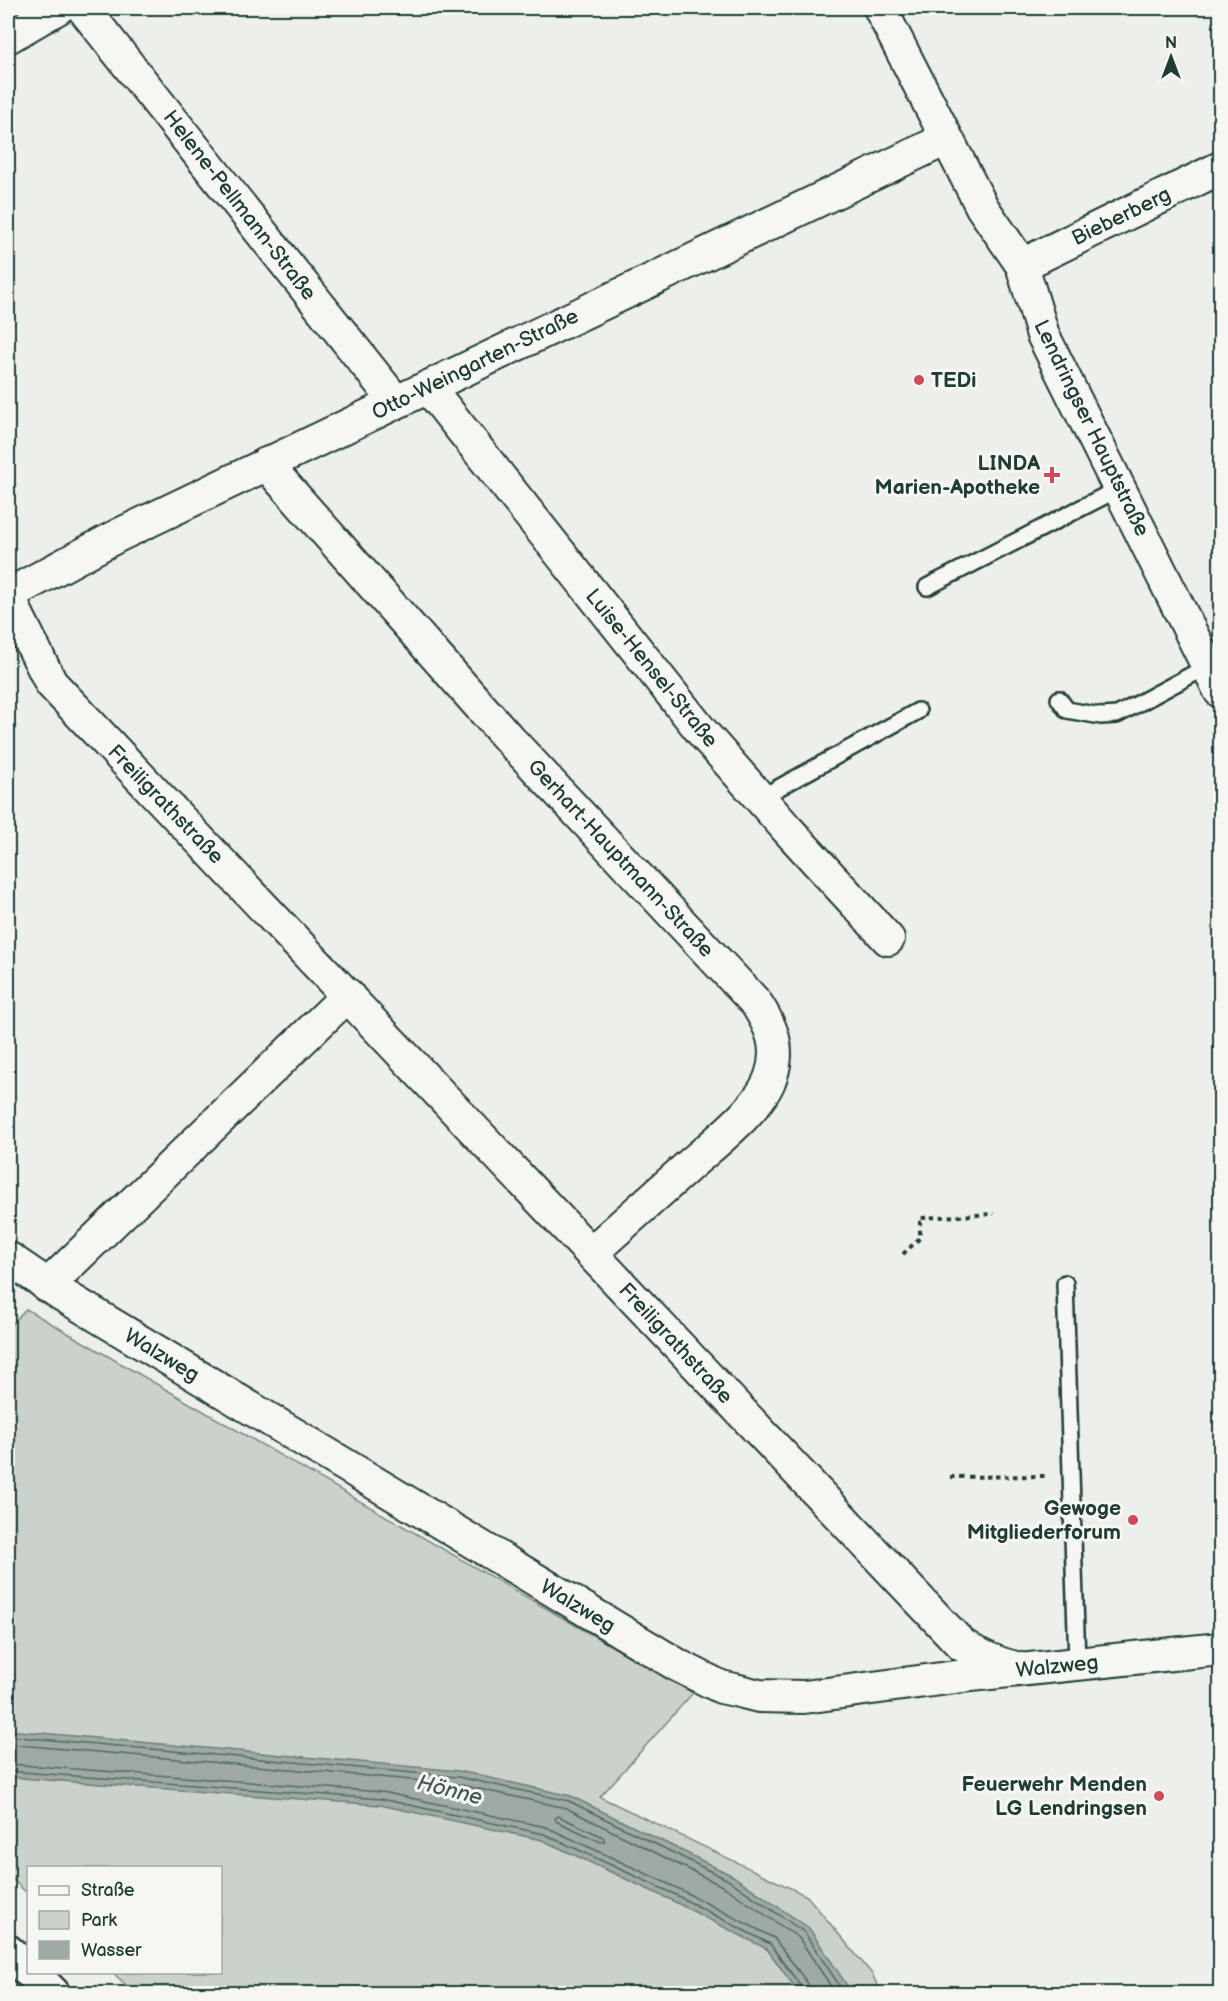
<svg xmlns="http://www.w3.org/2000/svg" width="1228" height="2001" font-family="'Balsamiq Sans',sans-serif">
  <rect width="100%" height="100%" fill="#edefea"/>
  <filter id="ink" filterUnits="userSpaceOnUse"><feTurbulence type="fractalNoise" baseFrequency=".0167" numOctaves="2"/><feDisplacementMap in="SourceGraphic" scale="12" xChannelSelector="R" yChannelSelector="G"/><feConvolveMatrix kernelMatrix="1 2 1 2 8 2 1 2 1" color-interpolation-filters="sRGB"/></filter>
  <g filter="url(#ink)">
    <polygon fill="#cbd2cc" stroke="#758880" stroke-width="1.5" points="26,1309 693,1693 600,1797 807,1896 872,1974 881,1993 135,1993 113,1973 220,1972 220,1868 28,1868 28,1894 8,1875 8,1328"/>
    <polygon fill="#9faaa4" stroke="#6c7e77" stroke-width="1.5" points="8,1730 459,1771 571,1796 733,1876 809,1928 852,1993 799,1993 767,1949 673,1901 542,1840 380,1805 8,1777"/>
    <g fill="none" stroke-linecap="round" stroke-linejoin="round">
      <g stroke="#526961" stroke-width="1.5">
        <polyline points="8,1736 458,1777 569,1801 730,1881 804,1932 845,1994"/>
        <polyline points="8,1744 457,1784 566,1808 726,1888 799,1938 836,1994"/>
        <polyline points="8,1764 382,1792 546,1827 679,1889 774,1938 808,1984 811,1994"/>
        <polyline points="8,1771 381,1799 544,1834 676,1895 770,1944 802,1988 803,1994"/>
        <polygon points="558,1816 603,1837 605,1841 601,1842 556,1821 555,1818"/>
      </g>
      <g stroke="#1f3d34" stroke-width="20">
        <g id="service">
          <polyline points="927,587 1120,488"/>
          <polyline points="1059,699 1067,710 1101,716 1117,715 1208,666"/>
          <polyline points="760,798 918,711"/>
          <polyline points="1065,1283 1077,1663"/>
        </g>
      </g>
      <g stroke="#1f3d34" stroke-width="36">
        <g id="minor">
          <polyline points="83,8 396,402"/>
          <polyline points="880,8 982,207 1022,265 1043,335 1220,691"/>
          <polyline points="8,37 58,8"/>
          <polyline points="1022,265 1220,168"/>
          <polyline points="428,387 702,732 787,829 888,939"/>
          <path d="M 266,464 L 509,739 L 756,1003 C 771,1026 781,1047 771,1076 C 760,1110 710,1146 684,1170 C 653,1198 622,1225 591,1253"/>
          <polyline points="8,595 119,535 946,139"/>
          <path d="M 8,596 L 51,683 L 961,1644 C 980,1657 997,1664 1020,1669"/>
          <polyline points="8,1258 61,1294 679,1666 721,1687 735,1690 759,1696 804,1697 971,1675 1220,1649"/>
          <polyline points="47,1286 348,995"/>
        </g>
      </g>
      <g stroke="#1f3d34" stroke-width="38">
        <g id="primary">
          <polyline points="8,1952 28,1970"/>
          <polyline points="31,1972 53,1994"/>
        </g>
      </g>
      <g stroke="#1f3d34" stroke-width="4" stroke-dasharray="4.5 4.5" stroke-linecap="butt">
        <polyline points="903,1254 920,1238 920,1218 994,1214"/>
        <polyline points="950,1477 1047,1476"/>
      </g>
      <use href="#service" stroke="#f6f6f2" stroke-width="15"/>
      <use href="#minor" stroke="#f6f6f2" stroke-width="32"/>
      <use href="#primary" stroke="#f6f6f2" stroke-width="33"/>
    </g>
  </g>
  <g fill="#d1495b" stroke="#f6f6f2" stroke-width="2">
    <circle cx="919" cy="380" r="6"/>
    <path d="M1049 466h6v6h6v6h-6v6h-6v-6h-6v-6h6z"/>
    <circle cx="1133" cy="1520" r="6"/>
    <circle cx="1159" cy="1796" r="6"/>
  </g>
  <g text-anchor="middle" stroke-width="6" stroke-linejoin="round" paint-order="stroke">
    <g font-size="21" fill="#1f3d34" stroke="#f6f6f2">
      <text transform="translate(240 205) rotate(52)" y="7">Helene-Pellmann-Straße</text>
      <text transform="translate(1121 216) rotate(-26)" y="7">Bieberberg</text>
      <text transform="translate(475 364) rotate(-26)" y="7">Otto-Weingarten-Straße</text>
      <text transform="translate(1092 428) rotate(64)" y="7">Lendringser Hauptstraße</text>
      <text transform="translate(652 668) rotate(51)" y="7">Luise-Hensel-Straße</text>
      <text transform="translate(166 804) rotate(46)" y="7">Freiligrathstraße</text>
      <text transform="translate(621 858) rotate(47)" y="7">Gerhart-Hauptmann-Straße</text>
      <text transform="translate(676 1343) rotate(47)" y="7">Freiligrathstraße</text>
      <text transform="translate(162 1355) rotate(31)" y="7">Walzweg</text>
      <text transform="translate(578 1606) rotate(31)" y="7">Walzweg</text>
      <text transform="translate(1057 1666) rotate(-6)" y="7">Walzweg</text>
    </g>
    <g font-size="21" font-weight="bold" fill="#1f3d34" stroke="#f6f6f2" text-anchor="end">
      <text x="931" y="387" text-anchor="start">TEDi</text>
      <text x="1040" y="470">LINDA<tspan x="1040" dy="24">Marien-Apotheke</tspan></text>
      <text x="1121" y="1515">Gewoge<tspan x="1121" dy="24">Mitgliederforum</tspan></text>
      <text x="1147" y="1791">Feuerwehr Menden<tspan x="1147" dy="24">LG Lendringsen</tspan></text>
    </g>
    <g font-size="22" font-style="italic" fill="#3f5850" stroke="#f6f6f2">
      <text transform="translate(450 1789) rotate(14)" y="8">Hönne</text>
    </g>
  </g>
  <rect width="1228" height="2001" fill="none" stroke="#f6f6f2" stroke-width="30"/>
  <rect x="15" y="15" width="1198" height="1971" fill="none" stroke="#1f3d34" stroke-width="2" filter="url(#ink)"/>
  <rect x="27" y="1866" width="195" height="108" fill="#f6f6f2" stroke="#a0aca6" stroke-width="1.5"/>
  <rect x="39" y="1886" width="30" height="9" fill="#f6f6f2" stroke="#a0aca6" stroke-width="1.5"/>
  <text x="81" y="1896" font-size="18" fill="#1f3d34">Straße</text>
  <rect x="39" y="1911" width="30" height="18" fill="#cbd2cc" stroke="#a0aca6" stroke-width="1.5"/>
  <text x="81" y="1926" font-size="18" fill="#1f3d34">Park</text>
  <rect x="39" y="1941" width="30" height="18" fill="#9faaa4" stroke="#a0aca6" stroke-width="1.5"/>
  <text x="81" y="1956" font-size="18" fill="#1f3d34">Wasser</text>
  <g transform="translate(1171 57)" stroke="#f6f6f2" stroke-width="4.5" paint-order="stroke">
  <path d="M0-4.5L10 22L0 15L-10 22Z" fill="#1f3d34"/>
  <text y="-9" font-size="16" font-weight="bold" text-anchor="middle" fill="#1f3d34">N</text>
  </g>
</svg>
